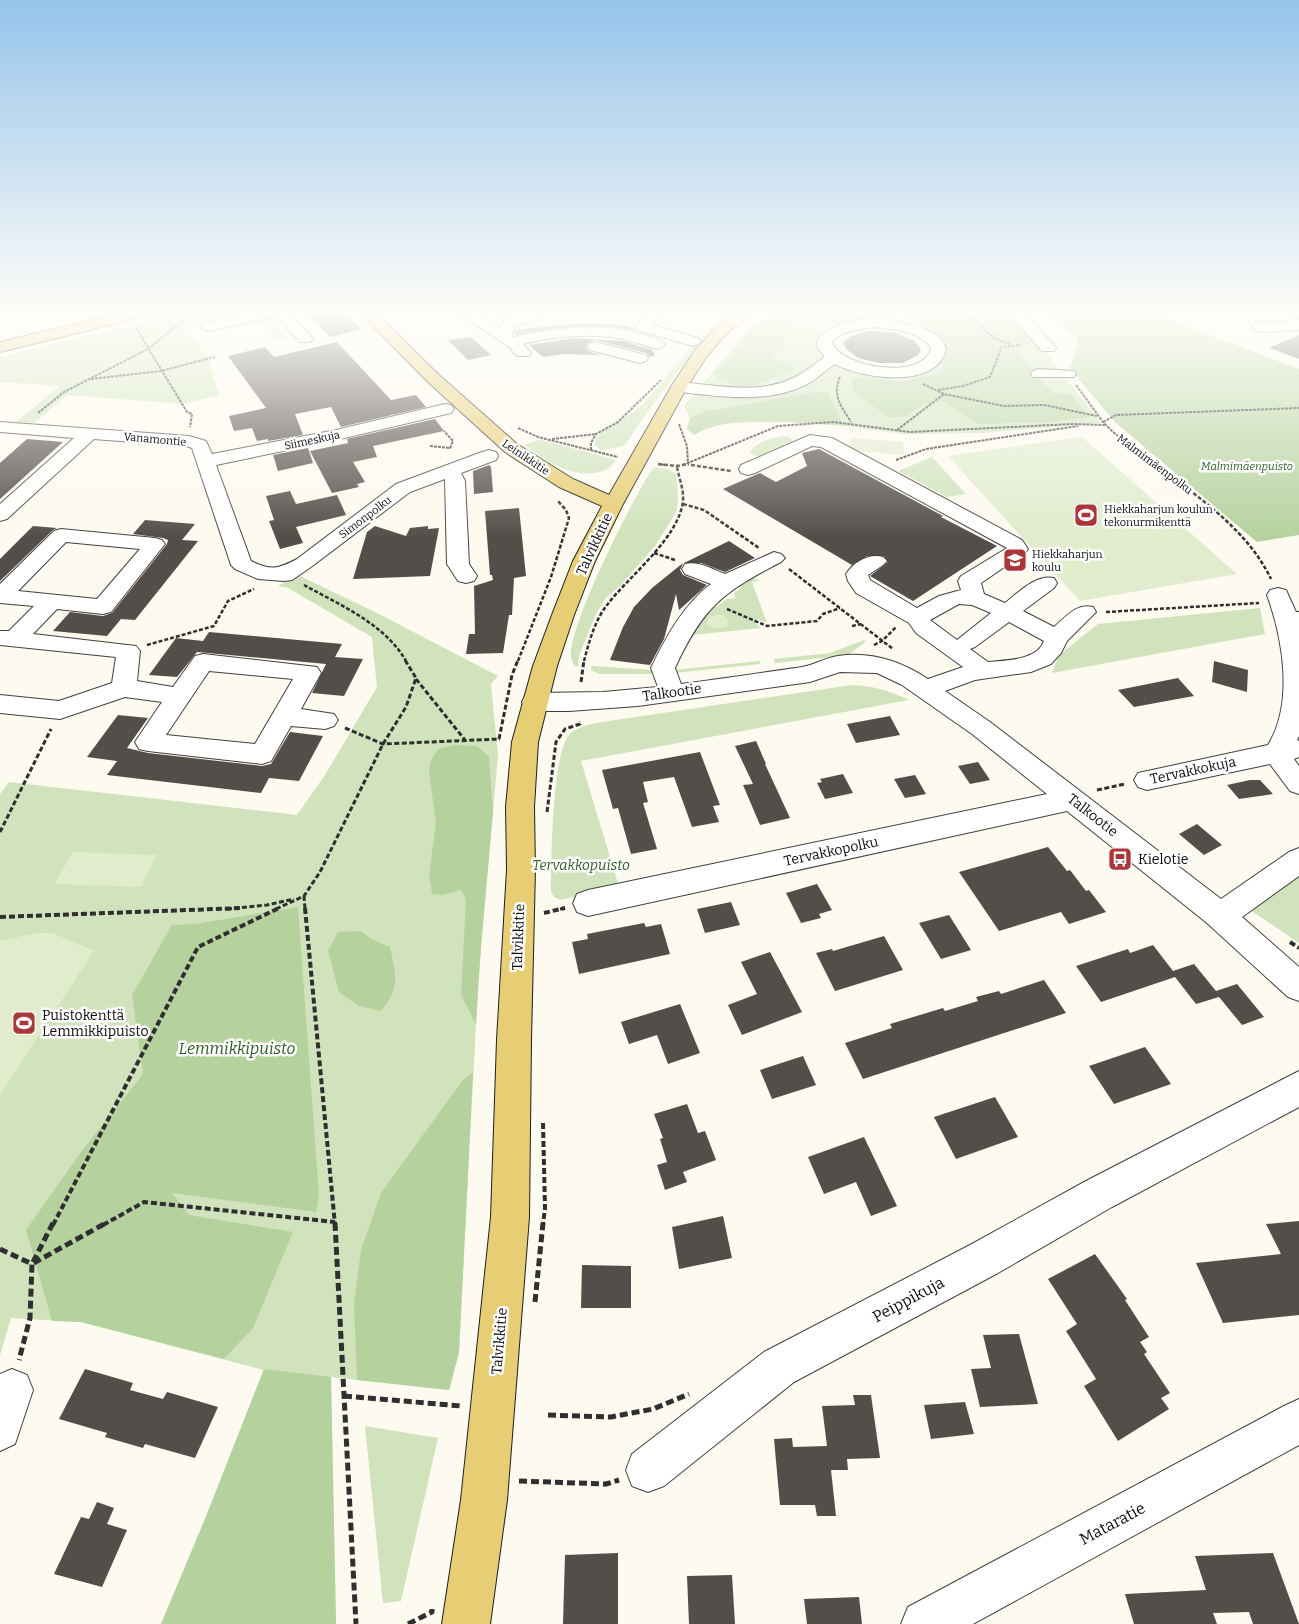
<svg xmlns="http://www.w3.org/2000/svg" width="1299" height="1624" font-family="Bitter,serif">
  <rect width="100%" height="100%" fill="#fdfaef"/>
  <g fill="#d0e3bc" fill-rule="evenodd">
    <polygon points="196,310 249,310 186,326 209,361 219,395 183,404 67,395 34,423 16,422 60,386 0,382 0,357"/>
    <path d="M 734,310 L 741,310 L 720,325 L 699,344 L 648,411 L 624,446 L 601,450 L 595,445 C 594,441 595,438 599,435 C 612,423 630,417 643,404 C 674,371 694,335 734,310 Z"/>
    <path d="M 780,310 L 1006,310 L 1042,348 L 1101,423 L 982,433 L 904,434 L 844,426 L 785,422 L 725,423 L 701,430 L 694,435 L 687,429 L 690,418 L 684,406 L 731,350 L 749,330 ZM 869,316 L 909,317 L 922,336 L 934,348 L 922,366 L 877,370 L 835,353 L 831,341 Z"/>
    <polygon points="267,315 288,339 277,340 256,318"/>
    <path d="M 783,436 L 790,437 L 794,443 L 761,457 L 753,455 L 750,451 C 757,442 772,438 783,436 Z"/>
    <path d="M 538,440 L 546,441 L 616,460 C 610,469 605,471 594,473 C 566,476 546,460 524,445 Z"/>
    <polygon points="932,457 966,494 947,497 898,471"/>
    <path d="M 654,467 L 667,469 L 676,474 L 678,496 L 677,509 L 674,516 L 655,546 L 620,586 L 606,598 L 596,614 L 579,656 L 578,667 L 575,666 C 573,663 571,660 571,656 C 568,627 635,493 654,467 Z"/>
    <polygon points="750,574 759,581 752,582 767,623 756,619 754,622 761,628 692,635 691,633 712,608 708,603 717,607 726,599 735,598 734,593 741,588 733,583"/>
    <polygon points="298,575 381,615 498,676 491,684 498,755 478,984 459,1353 449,1390 331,1377 336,1624 161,1624 205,1519 264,1370 81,1322 11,1318 0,1355 0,794 9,782 297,815 325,775 377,687 372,637 288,588 278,586"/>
    <polygon points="1260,608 1265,634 1052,673 1059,655 1098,624"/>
    <polygon points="864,640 866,641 849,655 775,663 774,659 830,653"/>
    <polygon points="760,661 760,664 674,673 672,670"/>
    <polygon points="592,666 654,670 655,674 599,674 591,670"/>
    <path d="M 852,685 C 874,686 890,691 909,700 L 581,761 L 619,887 L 561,900 L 554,897 L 551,892 C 551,865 552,750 570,734 C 579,726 591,724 602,722 Z"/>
    <polygon points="1299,869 1299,943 1246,907"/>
    <polygon points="365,1426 438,1438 401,1601 383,1603"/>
  </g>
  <g fill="#b5d29e">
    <path d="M 780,310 L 824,310 L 794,324 L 786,335 C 787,349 778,348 772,358 L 789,364 L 795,370 L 751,386 L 741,387 L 716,378 L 714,371 L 725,365 L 749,330 Z"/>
    <polygon points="876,310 1006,310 1033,339 1020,352 1033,372 1053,393 1071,394 1089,417 1048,422 978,424 944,402 924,404 905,417 889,417 853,392 852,378 871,378 902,382 942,372 944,340 911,312"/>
    <polygon points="1088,310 1145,310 1299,369 1299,535 1257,542 1116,423 1070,369 1078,339 1050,316"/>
    <path d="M 816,392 L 827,392 L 844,426 C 803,423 729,413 694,435 L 687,429 L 690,418 L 703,412 Z"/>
    <polygon points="454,745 477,746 489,757 493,811 481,944 476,1025 461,994 466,899 461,890 442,895 432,894 429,875 436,823 429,772 430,762 438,749"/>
    <polygon points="298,907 319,1196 316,1212 172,1193 189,1215 293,1232 253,1328 224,1359 81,1322 52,1321 26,1230 84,1148 143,1074 132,995 172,925 195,924"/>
    <path d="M 361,931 L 371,939 L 390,947 C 396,975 401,988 381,1011 L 359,1006 L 339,992 L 328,951 L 338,932 Z"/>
    <polygon points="473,1072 459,1352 449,1390 357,1380 354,1304 361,1250 381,1193 462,1081"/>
    <polygon points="264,1369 331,1377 336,1624 161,1624 205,1519"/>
  </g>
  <g fill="#e1eccd">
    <polygon points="1082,437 1237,574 1080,601 948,456"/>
    <polygon points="851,438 903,442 904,455 850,450"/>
    <polygon points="718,614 724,616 729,620 726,627 715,629 707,624 709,617"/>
    <polygon points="73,852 157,855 141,887 54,884"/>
    <polygon points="36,933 53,933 94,951 0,1095 0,941"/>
  </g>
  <g fill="#544e4b">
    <polygon points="304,310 343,310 361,329 330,337"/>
    <polygon points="588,323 623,325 633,328 636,331 615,327 581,326 547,329 516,335 514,333 516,330 550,326"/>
    <polygon points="869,331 893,332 913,340 918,345 921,350 918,355 903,363 879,363 858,358 846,349 843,342 851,336"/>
    <polygon points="1299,335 1299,359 1269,348"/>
    <polygon points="471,337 491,355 468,360 448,340"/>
    <polygon points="573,338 623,341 652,350 655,355 650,357 646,353 596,340 588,343 586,348 590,352 601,355 565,354 543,357 529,345"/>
    <polygon points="337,342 391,400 416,395 426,407 341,427 331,407 295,414 303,435 268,441 268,439 257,441 252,428 234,431 229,416 266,408 228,356 265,347 274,357"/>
    <polygon points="435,419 444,431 373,446 377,457 353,462 365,482 357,484 359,487 332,493 310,451 348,443 347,439"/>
    <polygon points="27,439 63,442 0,499 0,463"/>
    <polygon points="308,448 313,463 278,471 273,455"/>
    <polygon points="819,449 943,516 941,517 997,546 913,601 870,576 888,562 884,556 867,556 852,565 723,489 760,473 776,482 807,466 802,453"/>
    <polygon points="489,465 491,467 493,492 474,494 473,471"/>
    <polygon points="290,491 296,504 337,495 346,515 296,527 303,543 280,549 269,521 274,520 266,496"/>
    <polygon points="519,508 526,576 514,578 512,615 509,615 503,653 466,654 469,634 475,634 474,586 493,580 492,575 490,575 485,511"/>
    <polygon points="145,520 195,524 182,540 198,541 135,620 121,619 107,636 53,631 70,612 103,616 112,613 167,544 168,540 163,538 133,534"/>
    <polygon points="33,526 57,528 53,530 0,581 0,559"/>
    <polygon points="375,526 406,536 410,528 428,526 428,529 439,528 430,576 353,579 367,532"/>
    <polygon points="729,541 755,558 725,572 701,563 684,563"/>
    <polygon points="683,563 680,570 683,575 707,585 679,610 676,594 664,639 650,665 610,660 623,627 634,607 652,588"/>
    <polygon points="209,632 342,644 335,657 363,659 344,696 312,693 326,664 197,652 177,677 149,675 176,638 203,641"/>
    <polygon points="1214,661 1248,670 1247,692 1212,682"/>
    <polygon points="1178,678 1194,696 1134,707 1118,690"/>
    <polygon points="118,715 148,718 127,748 148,753 262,766 271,764 290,732 323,736 299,781 269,778 261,793 107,775 117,761 87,757"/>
    <polygon points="890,716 900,735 856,743 847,724"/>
    <polygon points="756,741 766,764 765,764 790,818 760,825 743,785 753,784 735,746"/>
    <polygon points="700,752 720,805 713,806 719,822 692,827 674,777 643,782 648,802 643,803 657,849 631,854 618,808 613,809 602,770"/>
    <polygon points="978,762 990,780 970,784 958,766"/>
    <polygon points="843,774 853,793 825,799 817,783 822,782 820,779"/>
    <polygon points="915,775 926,794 905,798 894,779"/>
    <polygon points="1250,780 1260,780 1273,794 1239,799 1227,785"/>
    <polygon points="1197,824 1222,845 1204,855 1179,834"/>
    <polygon points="1048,847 1067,871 1070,870 1086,891 1089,890 1106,912 1069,924 1061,912 999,931 959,872"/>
    <polygon points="817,884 832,910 819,914 821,918 801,923 786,893"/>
    <polygon points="731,902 740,925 705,933 697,909"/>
    <polygon points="949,915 971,950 941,959 919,923"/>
    <polygon points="644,923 646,927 661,924 670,954 579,974 572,942 588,939 587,934"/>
    <polygon points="884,936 903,970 835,991 816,953 832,949 833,951"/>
    <polygon points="1153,945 1173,971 1194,964 1216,991 1237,984 1264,1017 1242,1025 1219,997 1196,1004 1175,977 1101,1002 1076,966 1128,949 1130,953"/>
    <polygon points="770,952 802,1012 742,1035 728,1005 757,994 741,962"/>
    <polygon points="1044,980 1066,1013 863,1079 845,1043 892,1028 890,1024 900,1021 943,1008 945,1011 978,1001 976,997 999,991 1001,994"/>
    <polygon points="680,1004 700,1053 668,1064 657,1035 629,1044 621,1022"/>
    <polygon points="1145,1047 1171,1084 1114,1104 1089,1066"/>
    <polygon points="803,1056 816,1085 772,1099 760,1070"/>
    <polygon points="995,1097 1018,1137 956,1159 934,1117"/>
    <polygon points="687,1104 698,1133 705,1131 716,1160 683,1172 687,1182 665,1190 657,1165 667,1162 660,1139 663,1138 654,1114"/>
    <polygon points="864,1137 897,1206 871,1216 856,1182 824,1194 808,1157"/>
    <polygon points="723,1216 732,1258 679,1269 672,1227"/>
    <polygon points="1299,1221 1299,1315 1223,1323 1196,1263 1281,1254 1266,1224"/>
    <polygon points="1095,1254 1127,1299 1125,1300 1149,1337 1140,1342 1147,1352 1144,1354 1170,1393 1161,1398 1169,1409 1118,1441 1084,1386 1096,1379 1066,1331 1077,1324 1048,1279"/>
    <polygon points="582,1265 631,1266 631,1308 581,1308"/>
    <polygon points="1019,1334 1038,1404 980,1407 971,1369 991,1368 983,1335"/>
    <polygon points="85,1369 133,1383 130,1390 163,1399 167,1392 218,1407 195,1458 145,1444 143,1448 105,1437 107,1433 59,1419"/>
    <polygon points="853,1395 871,1395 880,1458 847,1459 848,1470 831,1470 836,1516 817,1516 815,1505 780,1505 774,1439 792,1438 793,1447 827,1446 822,1406 855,1405"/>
    <polygon points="965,1402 974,1434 931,1439 924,1405"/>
    <polygon points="97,1502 114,1508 107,1524 127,1530 102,1587 54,1574 81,1517 89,1519"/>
    <polygon points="618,1553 618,1624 563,1624 565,1555"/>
    <polygon points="1273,1553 1299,1624 1253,1624 1249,1612 1213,1613 1217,1624 1134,1624 1125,1594 1206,1590 1195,1556"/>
    <polygon points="732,1575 735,1624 689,1624 687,1576"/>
    <polygon points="859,1597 862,1624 807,1624 804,1599"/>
  </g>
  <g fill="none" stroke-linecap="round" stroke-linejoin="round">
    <g stroke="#404040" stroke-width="2">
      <g id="minor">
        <polygon points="262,310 286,310 313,339 310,342 300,342 276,316 208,331 203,329 200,326 203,323"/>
        <polygon points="365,310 390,310 388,313 367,318 362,317 360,314"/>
        <path d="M 463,310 L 474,310 L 500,328 L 504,321 L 511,318 L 496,313 L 494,310 L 539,313 L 541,316 L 539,319 L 515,327 L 511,336 L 514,337 C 558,327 604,322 648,336 C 654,338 661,339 665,344 L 662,347 L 657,349 C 646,346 635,342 623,339 C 591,333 556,336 523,344 L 531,353 L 529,356 L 517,356 L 509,347 L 463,316 L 461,313 Z"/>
        <polygon points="639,310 656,310 658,318 653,325 698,338 701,341 698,344 693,346 638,330 635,327 644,317"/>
        <polygon points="1006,310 1021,310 1054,345 1056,348 1054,351 1042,351"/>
        <path d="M 867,319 C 885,317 926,325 940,338 C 942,340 944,345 946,348 C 939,390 862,379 835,364 C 824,371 815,381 803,386 C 764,404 720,396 679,392 L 673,391 L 671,387 L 673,383 L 679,382 C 715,385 759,395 793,378 C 805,373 814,364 825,357 L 818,348 L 817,341 C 828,325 848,322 867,319 ZM 874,327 C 891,329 921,331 931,348 C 924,382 837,367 832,341 L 842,334 L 851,331 Z"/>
        <polygon points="1299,320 1299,330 1260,332 1255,330 1252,327 1255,324 1260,322"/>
        <polygon points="596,342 646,355 648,358 646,361 640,363 590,350 588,347 590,344"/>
        <polygon points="1039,369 1074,371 1076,374 1074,377 1033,377 1031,374 1033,371"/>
        <path d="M 445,404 L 451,405 L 454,409 L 451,413 L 336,440 L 216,465 L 251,561 C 271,571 278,569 297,559 L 396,484 L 482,452 L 489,450 L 496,452 L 498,456 L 496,460 L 461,473 L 465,481 L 469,564 L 477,576 L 474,581 L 466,583 L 458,581 L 447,564 L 445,479 L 410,492 L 311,567 L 292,580 L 284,581 L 258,579 L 235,569 L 231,565 L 192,448 L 186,446 L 94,439 L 7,519 L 0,521 L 0,504 L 74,438 L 0,432 L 0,422 L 189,436 L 206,441 L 212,454 L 336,430 Z"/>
        <path d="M 810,435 L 832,438 L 1022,540 L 1028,549 L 1025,553 L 981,583 L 984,594 L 1005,603 C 1019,592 1036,574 1054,578 L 1057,583 L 1054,588 L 1023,611 L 1054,627 C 1066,617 1076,603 1093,607 L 1096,612 L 1067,641 L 1061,653 L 1051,664 L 1031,672 L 975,680 L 945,691 L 990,722 L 1221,899 L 1289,852 L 1299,848 L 1299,876 L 1242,917 L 1299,967 L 1299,1001 L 1288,997 L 1207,923 L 1067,811 L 588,916 L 577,912 L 573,903 L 577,894 L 588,890 L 1047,794 L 972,734 L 902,685 L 877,673 L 840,672 L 810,682 L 638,706 L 569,711 L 534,711 L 525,708 L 522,702 L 525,696 L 534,693 L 603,692 L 658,687 L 651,668 C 666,637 683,605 711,584 L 685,574 L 682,569 L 685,564 C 699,561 712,569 725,574 L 774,552 L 781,554 L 785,558 L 781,562 C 723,592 703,607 675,668 L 681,684 C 721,679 761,673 802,667 C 814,665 825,658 838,656 C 870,651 901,661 928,679 L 963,667 L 916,633 L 909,623 L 856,593 L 848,581 L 846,574 C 854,562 869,553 883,557 L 887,561 L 883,565 L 868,575 L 870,580 L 917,608 L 939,596 L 961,590 L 958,581 L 961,576 L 1007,548 L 821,447 L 812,446 L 755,473 L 748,475 L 741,473 L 739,469 L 741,465 ZM 959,604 L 972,605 L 991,613 L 957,640 L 930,620 ZM 1009,622 L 1044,641 C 1037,661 1005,660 988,662 L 970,649 L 975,647 Z"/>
        <path d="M 61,529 L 155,538 L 162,540 L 165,544 L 111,612 L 103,614 L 57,609 L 33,634 L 136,646 L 140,651 L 137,681 L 173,687 L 195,656 L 203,654 L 317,667 L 321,673 L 301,709 L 334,714 L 338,720 L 334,726 L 325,729 L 291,726 L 271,761 L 262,764 L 148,751 L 139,749 L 135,742 L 162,702 L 125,697 L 60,719 L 0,713 L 0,695 L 59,701 L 112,683 L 116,657 L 0,645 L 0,631 L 9,631 L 34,606 L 0,603 L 0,584 L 54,531 ZM 66,542 L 140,549 L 97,599 L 18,591 ZM 209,671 L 293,679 L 255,744 L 166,735 Z"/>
        <path d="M 1278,588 L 1286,590 L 1296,612 L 1299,612 L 1299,736 L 1297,740 L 1299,741 L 1299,757 L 1294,759 L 1299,766 L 1299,794 L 1290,791 L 1270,764 L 1147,790 L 1138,787 L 1134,780 L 1138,773 L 1268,745 C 1294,703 1283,639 1267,595 L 1270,590 Z"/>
        <polygon points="1299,1071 1299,1107 1112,1207 998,1273 794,1382 664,1486 648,1492 632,1486 626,1470 632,1454 764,1352 970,1245 1086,1181"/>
        <polygon points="12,1369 27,1375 33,1390 15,1444 0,1451 0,1374"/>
        <polygon points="1299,1399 1299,1445 973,1624 901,1624 908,1607 1284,1406"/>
      </g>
    </g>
    <g stroke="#1e1e1e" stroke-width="2">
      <g id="major">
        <polygon points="134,310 160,310 158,313 0,352 0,342"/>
        <polygon points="357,310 373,310 439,375 517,444 573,479 609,495 671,387 695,350 718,326 740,310 757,310 728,332 707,356 687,387 623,504 595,561 574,615 557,666 538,742 534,807 535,869 531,1040 529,1217 507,1500 490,1624 442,1624 461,1500 491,1217 497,1040 507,869 506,807 512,742 533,666 552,615 573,561 602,506 559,487 505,452 427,381"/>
      </g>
    </g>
    <g stroke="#2f2f2f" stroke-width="2" stroke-dasharray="3 1" stroke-linecap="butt">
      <polyline points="710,310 716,314"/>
      <path d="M 970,310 C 979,327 991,339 1010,344"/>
      <polyline points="169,315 187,310"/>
      <polyline points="136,328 187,412 192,414 190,427"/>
      <path d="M 840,377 C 832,396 841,406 851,422"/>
      <polyline points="91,379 161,371 215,357"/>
      <polyline points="923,384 944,394 1004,406 1044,405 1097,416"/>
      <polyline points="1076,385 1103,422 1113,432 1156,465"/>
      <polyline points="938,390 963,386 990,377 1002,347 1021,345"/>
      <polyline points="38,413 64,392 148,349 196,310"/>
      <polyline points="1103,422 1116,415 1299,408"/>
      <polyline points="679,424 687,446 688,464"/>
      <polyline points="518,428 538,437 618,457"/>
      <polyline points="897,430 944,394"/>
      <polyline points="552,439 596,434"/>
      <polyline points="430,446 450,448 453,441 444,431"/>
      <polyline points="591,450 591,443 596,434 618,422 661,380"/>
      <polyline points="896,460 926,449 1078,426"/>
      <polyline points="658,464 665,465"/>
      <polyline points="683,465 778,426 833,422 910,432 1073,424 1105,425"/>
    </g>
    <g stroke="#2f2f2f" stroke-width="2.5" stroke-dasharray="4 2" stroke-linecap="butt">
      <polyline points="658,464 676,466 689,464"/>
      <path d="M 1155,464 C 1198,497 1247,529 1271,579"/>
      <polyline points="691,465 731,471"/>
      <polyline points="683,504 704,510 759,548"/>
      <polyline points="654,553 675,560"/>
      <polyline points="789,569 893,649"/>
      <path d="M 304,585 C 340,605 385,624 406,661"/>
      <polyline points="727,609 767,626 817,621 823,614 840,608"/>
      <polyline points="1106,612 1259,603"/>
      <polyline points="852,626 861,624"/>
      <polyline points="147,645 214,626 228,601 254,589"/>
      <polyline points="874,645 882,641 896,627"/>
      <polyline points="518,661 551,577 569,518 566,510 557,500"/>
      <path d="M 584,661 C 589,642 595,620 607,605 C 629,576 679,538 683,501 C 684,490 679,478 677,467"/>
    </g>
    <g stroke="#2f2f2f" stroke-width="3" stroke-dasharray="5 2.5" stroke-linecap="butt">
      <polyline points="416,679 465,740"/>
      <polyline points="581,682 584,660"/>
      <polyline points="345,728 383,744 500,739"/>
      <polyline points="499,739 512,675 518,660"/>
      <polyline points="1097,790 1125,784"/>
      <polyline points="547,812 556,742 565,729 580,724 580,721"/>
      <polyline points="0,832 51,729"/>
      <polyline points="304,896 305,909"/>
      <polyline points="227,909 267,905 294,899"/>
      <polyline points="276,909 304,896 320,872 383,744 406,707 416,678 405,660"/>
      <polyline points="560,909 565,908"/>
    </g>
    <g stroke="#2f2f2f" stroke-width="4" stroke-dasharray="6 3" stroke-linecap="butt">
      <polyline points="305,908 335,1225"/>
      <polyline points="544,913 565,908"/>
      <polyline points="0,917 242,908"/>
      <polyline points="1290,942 1299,948"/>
      <polyline points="543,1123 545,1208 543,1225"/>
      <polyline points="53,1225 198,947 279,908"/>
      <polyline points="103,1225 144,1202 335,1222"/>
    </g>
    <g stroke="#2f2f2f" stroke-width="5" stroke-dasharray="8 4" stroke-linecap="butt">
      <polyline points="53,1223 32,1264 106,1223"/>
      <polyline points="335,1223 356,1624"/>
      <polyline points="0,1249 32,1264 30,1318 19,1360"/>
      <polyline points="535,1302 543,1223"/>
      <polyline points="344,1396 461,1406"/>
      <polyline points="548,1415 611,1417 653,1409 689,1394"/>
      <polyline points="519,1481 606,1484 619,1480"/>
      <polyline points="408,1624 432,1612 432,1609"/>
    </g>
    <use href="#minor" fill="#fff" fill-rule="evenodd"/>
    <use href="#major" fill="#e7cd74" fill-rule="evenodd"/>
  </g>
  <linearGradient id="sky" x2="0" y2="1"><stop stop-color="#95c3ea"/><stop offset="0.58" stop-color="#fefdf8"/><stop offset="1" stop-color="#fefdf8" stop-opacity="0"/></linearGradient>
  <rect width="1299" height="538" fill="url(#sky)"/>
  <defs>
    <g id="stadium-square" transform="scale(1.25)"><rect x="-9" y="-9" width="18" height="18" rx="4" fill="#ab363a" stroke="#fff"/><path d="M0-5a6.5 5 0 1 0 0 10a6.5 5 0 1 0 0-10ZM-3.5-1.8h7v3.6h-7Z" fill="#fff"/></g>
    <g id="school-square" transform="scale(1.25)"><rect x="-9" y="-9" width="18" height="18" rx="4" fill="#ab363a" stroke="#fff"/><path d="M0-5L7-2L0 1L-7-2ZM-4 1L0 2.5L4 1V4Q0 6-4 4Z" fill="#fff"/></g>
    <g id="bus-square" transform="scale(1.25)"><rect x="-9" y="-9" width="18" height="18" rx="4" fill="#ab363a" stroke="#fff"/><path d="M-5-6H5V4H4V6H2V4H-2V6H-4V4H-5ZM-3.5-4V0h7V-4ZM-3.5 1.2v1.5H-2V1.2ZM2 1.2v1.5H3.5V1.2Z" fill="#fff"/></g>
  </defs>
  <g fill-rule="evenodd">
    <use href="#stadium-square" x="1086" y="515"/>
    <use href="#school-square" x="1015" y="560"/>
    <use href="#bus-square" x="1120" y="859"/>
    <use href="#stadium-square" x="24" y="1023"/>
  </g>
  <g text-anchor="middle" stroke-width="5" stroke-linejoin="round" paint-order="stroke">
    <g font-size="11" fill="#0d0d0d" stroke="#fff">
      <text transform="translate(155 439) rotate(5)" y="4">Vanamontie</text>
      <text transform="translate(312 440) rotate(-12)" y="4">Siimeskuja</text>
      <text transform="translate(526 457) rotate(34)" y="4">Leinikkitie</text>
      <text transform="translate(1155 464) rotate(37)" y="4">Malmimäenpolku</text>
      <text transform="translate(365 517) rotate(-37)" y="4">Simonpolku</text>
    </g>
    <g font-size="11" font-style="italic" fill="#305c25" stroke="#fff">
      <text x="1247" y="470">Malmimäenpuisto</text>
    </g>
    <g font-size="11" fill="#0d0d0d" stroke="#fff" text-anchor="start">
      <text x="1104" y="513">Hiekkaharjun koulun<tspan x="1104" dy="13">tekonurmikenttä</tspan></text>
      <text x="1032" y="558">Hiekkaharjun<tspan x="1032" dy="13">koulu</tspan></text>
    </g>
    <g font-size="14" fill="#0d0d0d" stroke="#fff">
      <text transform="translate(594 544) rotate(-65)" y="5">Talvikkitie</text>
      <text transform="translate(672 692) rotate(-8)" y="5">Talkootie</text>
      <text transform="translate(1193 770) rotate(-12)" y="5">Tervakkokuja</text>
      <text transform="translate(1093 815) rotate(38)" y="5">Talkootie</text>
      <text transform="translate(831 851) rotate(-12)" y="5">Tervakkopolku</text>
      <text transform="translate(518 937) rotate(-88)" y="5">Talvikkitie</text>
      <text transform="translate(499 1341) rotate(-85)" y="5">Talvikkitie</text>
    </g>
    <g font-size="14" fill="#0d0d0d" stroke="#fff" text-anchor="start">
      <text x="1138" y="864">Kielotie</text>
      <text x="42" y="1020">Puistokenttä<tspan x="42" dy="16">Lemmikkipuisto</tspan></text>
    </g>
    <g font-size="14" font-style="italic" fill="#305c25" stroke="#fff">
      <text x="581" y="870">Tervakkopuisto</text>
    </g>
    <g font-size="16" font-style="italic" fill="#305c25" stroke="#fff">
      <text x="237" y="1054">Lemmikkipuisto</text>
    </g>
    <g font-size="16" fill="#0d0d0d" stroke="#fff">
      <text transform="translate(908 1299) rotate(-28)" y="6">Peippikuja</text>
      <text transform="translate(1112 1523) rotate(-28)" y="6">Mataratie</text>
    </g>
  </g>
</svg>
